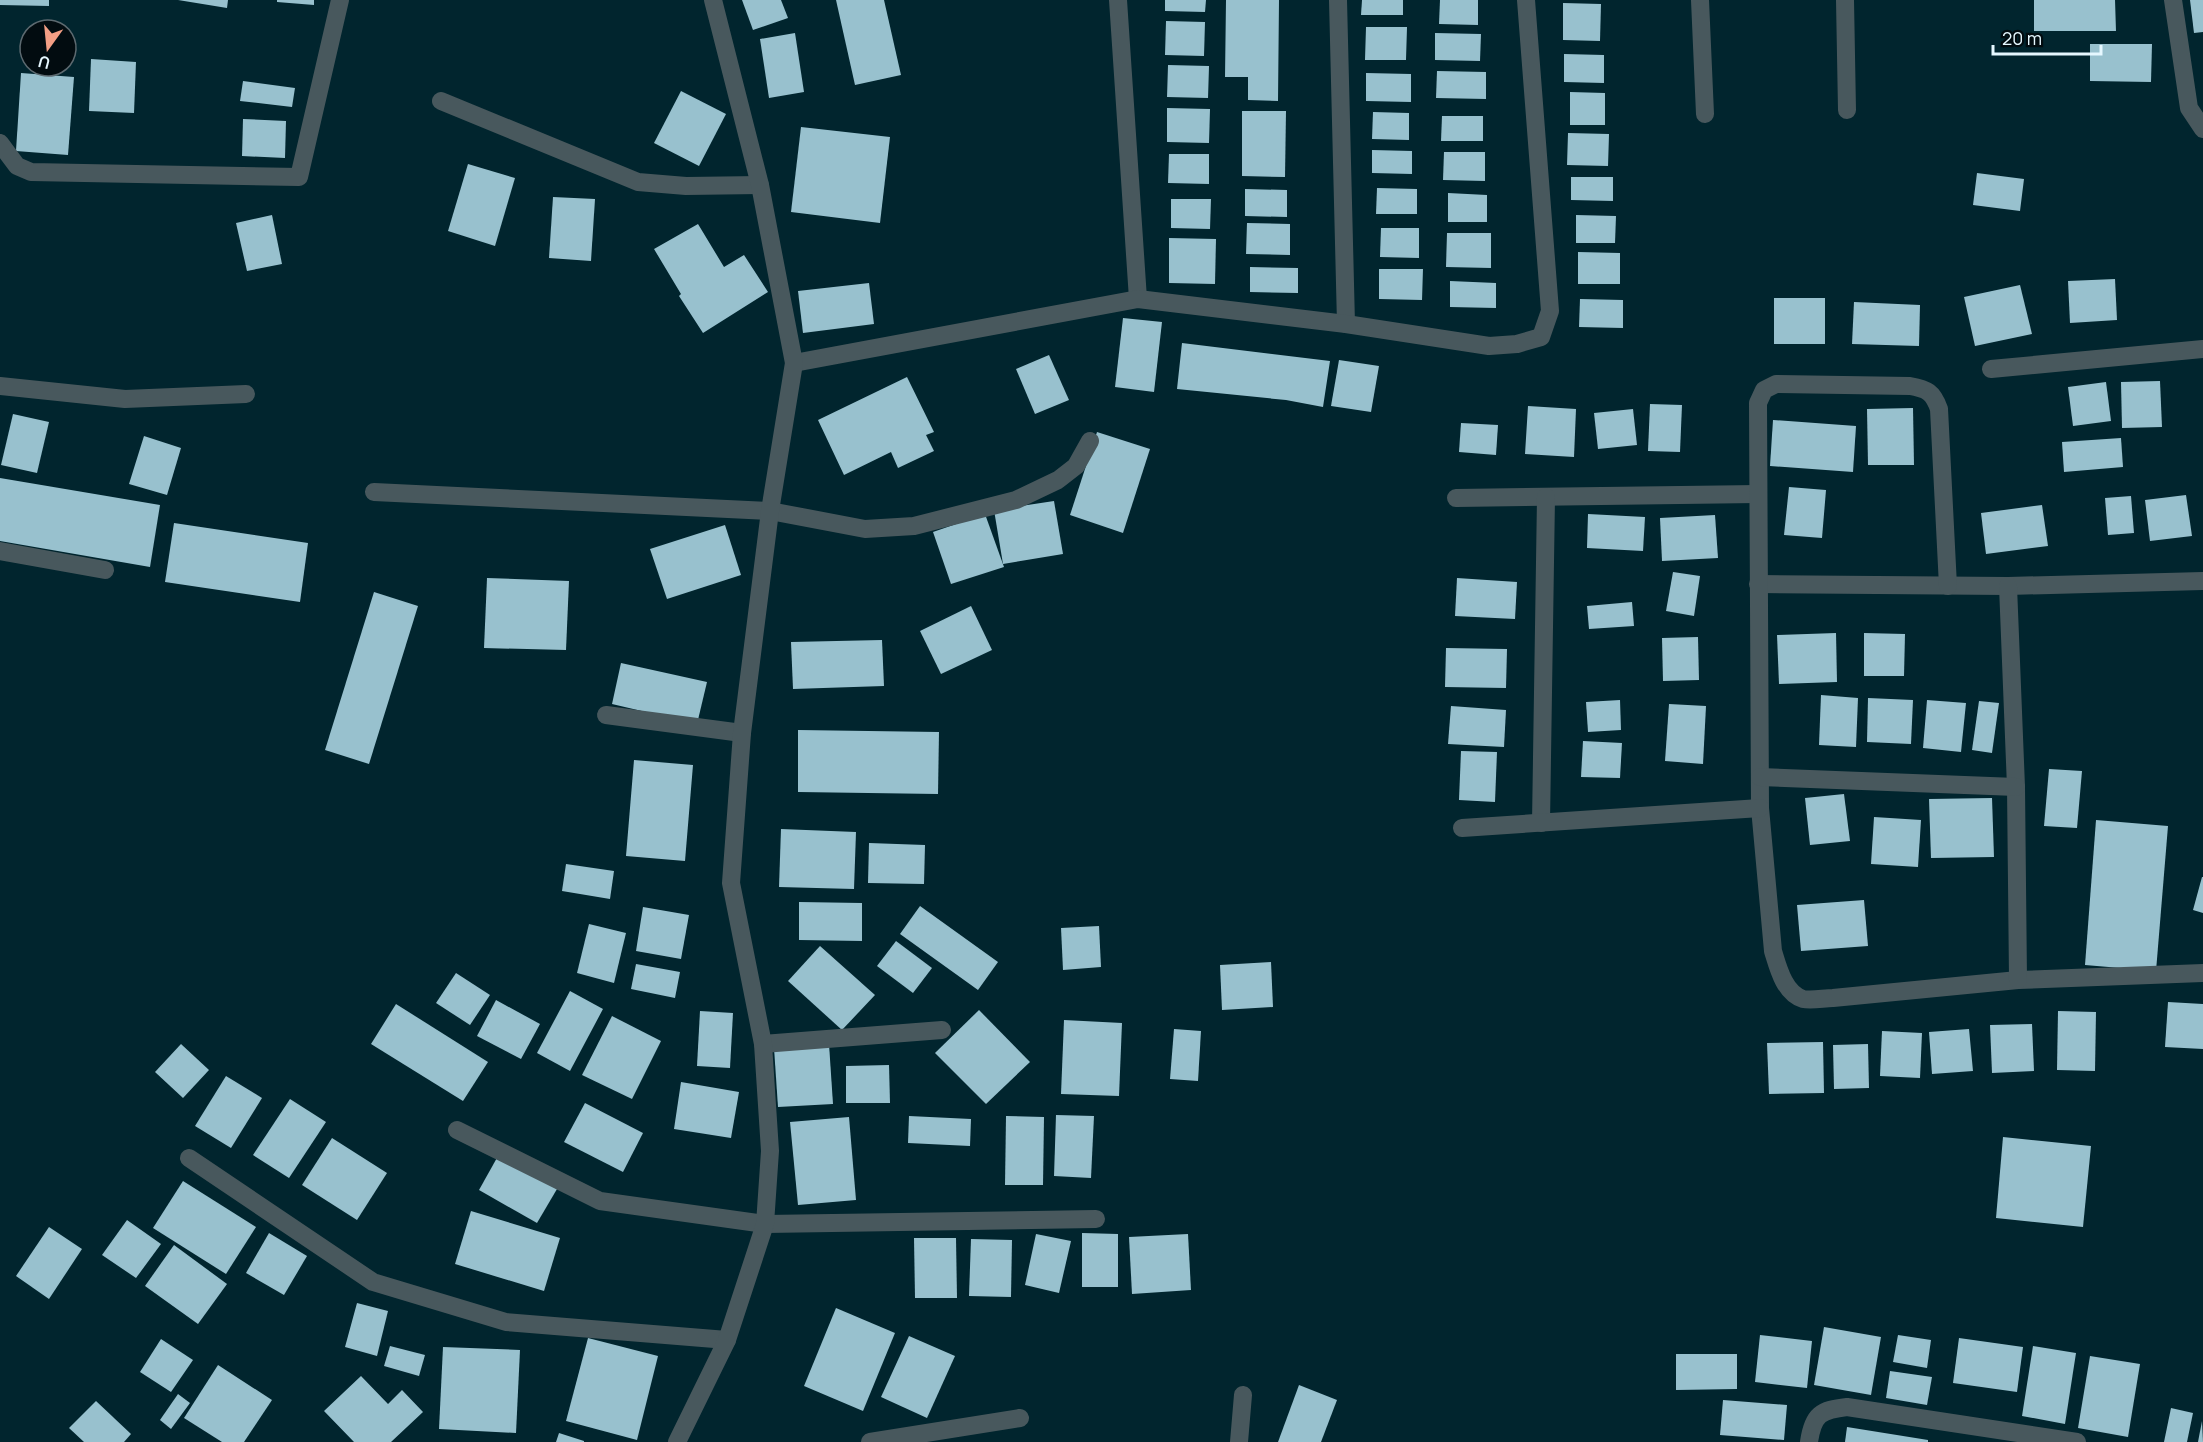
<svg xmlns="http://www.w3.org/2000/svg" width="2203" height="1442" font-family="Manrope,sans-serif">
  <rect width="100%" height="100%" fill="#01252e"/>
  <g fill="#98c1ce">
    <polygon points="0,0 49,0 49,6 0,5"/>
    <polygon points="178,0 228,0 227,8"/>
    <polygon points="277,0 314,0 314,5 277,2"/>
    <polygon points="742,0 781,0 788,18 753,30"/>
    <polygon points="836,0 884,0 901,75 855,85"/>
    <polygon points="1165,0 1206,0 1205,12 1165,11"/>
    <polygon points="1226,0 1279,0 1278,101 1248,100 1248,77 1225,77"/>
    <polygon points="1362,0 1403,0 1403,15 1361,15"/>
    <polygon points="1440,0 1478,0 1478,25 1439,24"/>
    <polygon points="2034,0 2115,0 2116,31 2034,31"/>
    <polygon points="2190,0 2203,0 2203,32 2194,33"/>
    <polygon points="1563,3 1601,4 1600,41 1563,40"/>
    <polygon points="1166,21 1205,22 1204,56 1165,55"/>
    <polygon points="1366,27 1407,27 1406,60 1365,60"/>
    <polygon points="795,33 804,92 769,98 760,39"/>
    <polygon points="1435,33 1481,34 1480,61 1435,60"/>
    <polygon points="2090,44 2152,44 2151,82 2090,81"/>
    <polygon points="1564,54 1604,55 1604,83 1564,82"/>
    <polygon points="91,59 136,62 134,113 89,111"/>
    <polygon points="1168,65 1209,66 1208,98 1167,97"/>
    <polygon points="1437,71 1486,72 1486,99 1436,98"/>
    <polygon points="21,73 74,77 68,155 16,151"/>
    <polygon points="1366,73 1411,74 1411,102 1366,101"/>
    <polygon points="243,81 295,88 292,107 240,101"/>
    <polygon points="681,91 726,114 699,166 654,143"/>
    <polygon points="1570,92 1605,93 1605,125 1570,125"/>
    <polygon points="1167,108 1210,109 1209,143 1167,142"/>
    <polygon points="1242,111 1286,111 1285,177 1242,176"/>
    <polygon points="1373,112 1409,113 1409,140 1372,139"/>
    <polygon points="1442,116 1483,116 1483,141 1441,141"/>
    <polygon points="243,119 286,121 285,158 242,156"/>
    <polygon points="801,127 890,137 880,223 791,212"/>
    <polygon points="1568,133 1609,134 1608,166 1567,165"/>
    <polygon points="1372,150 1412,151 1412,174 1372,173"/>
    <polygon points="1444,152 1485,152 1485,181 1443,180"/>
    <polygon points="1169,154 1209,154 1209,184 1168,183"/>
    <polygon points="468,164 515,178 495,246 448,231"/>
    <polygon points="1977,173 2024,179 2020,211 1973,205"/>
    <polygon points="1571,177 1613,177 1613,201 1571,200"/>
    <polygon points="1377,188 1417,189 1417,214 1376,214"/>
    <polygon points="1245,189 1287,190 1287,217 1245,216"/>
    <polygon points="1448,193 1487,195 1487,222 1448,222"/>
    <polygon points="553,197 595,199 591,261 549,258"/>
    <polygon points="1171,199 1211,199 1210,229 1171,228"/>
    <polygon points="272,215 282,264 247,271 236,223"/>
    <polygon points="1576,215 1616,216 1615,243 1576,243"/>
    <polygon points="1247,223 1290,224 1290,255 1246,254"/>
    <polygon points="698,224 724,267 744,255 768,292 703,333 679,296 681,294 654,249"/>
    <polygon points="1381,228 1419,228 1419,258 1380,257"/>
    <polygon points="1447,233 1491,233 1491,268 1446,267"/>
    <polygon points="1169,238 1216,239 1215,284 1169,283"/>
    <polygon points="1578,252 1620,253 1620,284 1578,284"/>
    <polygon points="1250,267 1298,268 1298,293 1250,292"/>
    <polygon points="1379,269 1423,269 1422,300 1379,299"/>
    <polygon points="2115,279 2117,320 2070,323 2068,281"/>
    <polygon points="1450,281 1496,283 1496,308 1450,307"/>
    <polygon points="869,283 874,324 803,333 798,291"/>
    <polygon points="2020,285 2032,334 1975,346 1964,297"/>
    <rect x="1774" y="298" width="51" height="46"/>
    <polygon points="1580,299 1623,300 1623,328 1579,327"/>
    <polygon points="1854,302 1920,305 1919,346 1852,344"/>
    <polygon points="1123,318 1162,322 1154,392 1115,387"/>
    <polygon points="1182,343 1330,361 1323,407 1286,400 1177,389"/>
    <polygon points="1049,355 1069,400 1035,414 1016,369"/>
    <polygon points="1339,360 1379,366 1371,412 1331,406"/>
    <polygon points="907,377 934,432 926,435 934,451 898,468 891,452 844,475 818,420"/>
    <polygon points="2160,381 2162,427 2122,428 2121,382"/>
    <polygon points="2106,382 2111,421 2073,426 2068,387"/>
    <polygon points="1650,404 1682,405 1680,452 1648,451"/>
    <polygon points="1528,406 1576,409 1574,457 1525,454"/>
    <polygon points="1913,408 1914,465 1868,465 1867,409"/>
    <polygon points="1633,409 1637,445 1598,449 1594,413"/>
    <polygon points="13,414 49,422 37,473 1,465"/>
    <polygon points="1773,420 1856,426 1853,472 1770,466"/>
    <polygon points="1461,423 1498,425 1496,455 1459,452"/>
    <polygon points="1097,432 1150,449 1123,533 1070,515"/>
    <polygon points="144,436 181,448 167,495 129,484"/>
    <polygon points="2121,438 2123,467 2064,472 2062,442"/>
    <polygon points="0,478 160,505 150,567 0,541"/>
    <polygon points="1789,487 1826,490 1822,538 1784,535"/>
    <polygon points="2186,495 2192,536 2150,541 2145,500"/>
    <polygon points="2131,496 2134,533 2108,535 2105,498"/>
    <polygon points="1054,501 1063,554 1003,564 994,510"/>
    <polygon points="2042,505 2048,546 1986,554 1981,513"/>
    <polygon points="985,514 1004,567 951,584 933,532"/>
    <polygon points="1588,514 1645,517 1643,551 1587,548"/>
    <polygon points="1715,515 1718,558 1662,561 1660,518"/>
    <polygon points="174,523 308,543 300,602 165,582"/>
    <polygon points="725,525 741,575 667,599 650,549"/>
    <polygon points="1673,572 1700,576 1694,616 1666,611"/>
    <polygon points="487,578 569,581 566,650 484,648"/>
    <polygon points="1457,578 1517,582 1515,619 1455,616"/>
    <polygon points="374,592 418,606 369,764 325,750"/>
    <polygon points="1632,602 1634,626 1589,629 1587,606"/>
    <polygon points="971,606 992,650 941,674 920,631"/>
    <polygon points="1836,633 1837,682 1779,684 1777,635"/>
    <polygon points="1864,633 1905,634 1904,676 1864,676"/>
    <polygon points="1698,637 1699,680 1663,681 1662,638"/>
    <polygon points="882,640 884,686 793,689 791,642"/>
    <polygon points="1446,648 1507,649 1506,688 1445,687"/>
    <polygon points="621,663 707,682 697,724 612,704"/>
    <polygon points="1821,695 1858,698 1856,747 1819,745"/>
    <polygon points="1868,698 1913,700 1911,744 1867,742"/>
    <polygon points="1620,700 1621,730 1588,732 1586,702"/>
    <polygon points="1927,700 1966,703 1961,752 1923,748"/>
    <polygon points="1979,701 1999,703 1992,753 1972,750"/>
    <polygon points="1669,704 1706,706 1703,764 1665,761"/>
    <polygon points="1451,706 1506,710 1504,747 1448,744"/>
    <polygon points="798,730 939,732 938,794 798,792"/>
    <polygon points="1583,741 1622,743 1620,778 1581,777"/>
    <polygon points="1461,751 1497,752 1495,802 1459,800"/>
    <polygon points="634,760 693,765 685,861 626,856"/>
    <polygon points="2049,769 2082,771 2077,828 2044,826"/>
    <polygon points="1844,794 1850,841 1810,845 1805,798"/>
    <polygon points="1992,798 1994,857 1931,858 1929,799"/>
    <polygon points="1874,817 1921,820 1918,867 1871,864"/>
    <polygon points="2096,820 2168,826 2156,971 2085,965"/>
    <polygon points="781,829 856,832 854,889 779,887"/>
    <polygon points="869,843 925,845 924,884 868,883"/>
    <polygon points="566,864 614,871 610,899 562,891"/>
    <polygon points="2202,877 2203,877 2203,913 2193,910"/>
    <polygon points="1864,900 1868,946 1801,951 1797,905"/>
    <polygon points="799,902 862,903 862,941 799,940"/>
    <polygon points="920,906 998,962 978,990 900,934"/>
    <polygon points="643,907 689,915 681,959 636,951"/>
    <polygon points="589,924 626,933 614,983 577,973"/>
    <polygon points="1099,926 1101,967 1063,970 1061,928"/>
    <polygon points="896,941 932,968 913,993 877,966"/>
    <polygon points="820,946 875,995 842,1030 788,981"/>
    <polygon points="1271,962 1273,1007 1222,1010 1220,965"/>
    <polygon points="636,964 680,972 675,998 631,989"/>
    <polygon points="456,973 490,995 470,1025 436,1003"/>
    <polygon points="570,991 603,1009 570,1071 537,1053"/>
    <polygon points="496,1000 540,1024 521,1059 477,1036"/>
    <polygon points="2168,1002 2203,1004 2203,1049 2165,1047"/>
    <polygon points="396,1004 488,1062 463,1101 371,1044"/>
    <polygon points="979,1010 1030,1062 986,1104 935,1053"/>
    <polygon points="700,1011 733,1013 730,1068 697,1066"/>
    <polygon points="2058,1011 2096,1012 2095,1071 2057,1070"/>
    <polygon points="612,1016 661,1041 632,1099 582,1075"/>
    <polygon points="1064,1020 1122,1023 1119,1096 1061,1094"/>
    <polygon points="2032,1024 2034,1071 1992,1073 1990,1025"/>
    <polygon points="1174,1029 1201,1031 1198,1081 1170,1079"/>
    <polygon points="1969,1029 1973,1071 1932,1074 1929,1032"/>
    <polygon points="1882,1031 1922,1033 1920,1078 1880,1076"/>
    <polygon points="1823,1042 1824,1093 1769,1094 1767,1043"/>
    <polygon points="181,1044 209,1070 183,1098 155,1072"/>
    <polygon points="829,1044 833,1104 778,1107 774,1048"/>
    <polygon points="1868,1044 1869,1088 1834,1089 1833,1045"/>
    <polygon points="889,1065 890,1103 846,1103 846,1066"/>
    <polygon points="226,1076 262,1098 231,1148 195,1126"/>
    <polygon points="681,1082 739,1092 731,1138 674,1129"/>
    <polygon points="290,1099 326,1122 289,1178 253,1155"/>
    <polygon points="585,1103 643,1133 623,1172 564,1142"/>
    <polygon points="1056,1115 1094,1116 1091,1178 1054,1176"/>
    <polygon points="909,1116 971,1119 970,1146 908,1143"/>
    <polygon points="1006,1116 1044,1117 1043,1185 1005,1185"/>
    <polygon points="849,1117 856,1200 798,1205 790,1122"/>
    <polygon points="2003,1137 2091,1146 2083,1227 1996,1218"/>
    <polygon points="332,1138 387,1173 357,1220 302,1185"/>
    <polygon points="498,1156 557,1189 537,1223 479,1190"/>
    <polygon points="183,1181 256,1227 226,1274 153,1228"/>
    <polygon points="471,1211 560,1238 544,1291 455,1264"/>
    <polygon points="127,1220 161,1244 136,1278 102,1255"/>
    <polygon points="49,1227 82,1249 49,1299 16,1276"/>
    <polygon points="269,1233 307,1256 284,1295 246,1273"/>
    <polygon points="1082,1233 1118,1234 1118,1287 1082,1287"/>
    <polygon points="1036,1234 1071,1241 1059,1293 1025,1285"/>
    <polygon points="1188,1234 1191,1290 1132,1294 1129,1237"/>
    <polygon points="914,1238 956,1238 957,1298 915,1298"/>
    <polygon points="971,1239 1012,1240 1011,1297 969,1296"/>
    <polygon points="174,1245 227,1284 198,1324 145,1286"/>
    <polygon points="357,1303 388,1311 377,1356 345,1347"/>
    <polygon points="836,1308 895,1333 863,1411 804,1386"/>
    <polygon points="1824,1327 1881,1337 1871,1395 1814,1385"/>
    <polygon points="1760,1335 1812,1341 1807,1388 1755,1382"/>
    <polygon points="1898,1335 1931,1340 1927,1368 1893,1362"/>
    <polygon points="909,1336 955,1356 927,1418 881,1397"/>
    <polygon points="588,1338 658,1356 637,1440 566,1421"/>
    <polygon points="1959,1338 2023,1347 2017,1392 1953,1383"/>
    <polygon points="161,1339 193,1360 171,1392 140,1372"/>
    <polygon points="390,1346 425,1355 419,1376 384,1366"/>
    <polygon points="2033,1346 2076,1353 2065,1424 2022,1416"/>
    <polygon points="443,1347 520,1350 516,1433 439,1429"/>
    <polygon points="1676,1354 1737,1354 1737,1389 1676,1390"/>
    <polygon points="2090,1356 2140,1364 2128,1437 2078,1428"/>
    <polygon points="218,1365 272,1400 244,1442 222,1442 184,1418"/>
    <polygon points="1890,1371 1932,1377 1927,1405 1886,1398"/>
    <polygon points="361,1376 388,1404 402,1390 423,1412 391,1442 354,1442 324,1411"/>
    <polygon points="1299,1385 1337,1400 1321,1442 1278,1442"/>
    <polygon points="178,1394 190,1403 171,1429 160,1420"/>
    <polygon points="1723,1400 1787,1405 1784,1440 1720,1435"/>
    <polygon points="96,1401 131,1434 124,1442 84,1442 69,1428"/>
    <polygon points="2171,1408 2193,1413 2187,1442 2164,1442"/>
    <polygon points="2202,1421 2203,1442 2198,1442"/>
    <polygon points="1847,1427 1928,1440 1928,1442 1845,1442"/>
    <polygon points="559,1433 584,1441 584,1442 556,1442"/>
  </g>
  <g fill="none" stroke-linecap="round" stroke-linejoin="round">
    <g stroke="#48585d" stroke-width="18">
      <polyline points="1118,0 1138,299"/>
      <polyline points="1338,0 1346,324"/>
      <polyline points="1700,0 1705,114"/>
      <polyline points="1845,0 1847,110"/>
      <polyline points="2173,0 2189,108 2203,129"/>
      <polyline points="441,101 638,182 686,186 760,185"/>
      <polyline points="0,143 17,166 31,172 299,177 340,0"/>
      <polyline points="794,363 1138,299 1346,324 1489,346 1517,344 1541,337 1550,311 1526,0"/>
      <polyline points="1991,369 2203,349"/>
      <polyline points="0,386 125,399 246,394"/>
      <polyline points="374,492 770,511 865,529 914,526 1016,500 1058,480 1076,466 1090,441"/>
      <polyline points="1456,498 1758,494"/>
      <polyline points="0,551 105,570"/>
      <polyline points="1758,584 2008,586 2203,581"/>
      <path d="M 1948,586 L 1939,409 C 1933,392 1927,389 1910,386 L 1776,384 L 1764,390 L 1758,403 L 1760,808 L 1773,951 C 1778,967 1784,993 1803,999 C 1812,1001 1824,998 1833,998 L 2018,980 L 2203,973"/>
      <polyline points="2008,586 2016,787 2018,980"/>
      <polyline points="606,715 742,733"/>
      <polyline points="1760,777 2016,787"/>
      <polyline points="1541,823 1546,497"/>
      <polyline points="1462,828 1760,808"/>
      <polyline points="763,1044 942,1030"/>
      <polyline points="457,1130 600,1201 765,1224 1096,1219"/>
      <polyline points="189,1158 373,1282 506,1322 727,1340"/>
      <polyline points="677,1442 727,1340 765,1224 770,1151 763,1044 731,883 742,733 770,511 794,363 760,185 713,0"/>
      <polyline points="870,1442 1020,1418"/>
      <polyline points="1239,1442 1243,1395"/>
      <path d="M 1809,1442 C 1813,1414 1821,1410 1847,1407 L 2077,1442"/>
    </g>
  </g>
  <g transform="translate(48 48) rotate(195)"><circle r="28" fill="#020c10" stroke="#5d6a70" stroke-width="1.5"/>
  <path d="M0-4.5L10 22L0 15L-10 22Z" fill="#f39f85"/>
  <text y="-9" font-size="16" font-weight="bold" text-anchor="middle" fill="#e6f8ff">U</text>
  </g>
  <path d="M1993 45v9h108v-9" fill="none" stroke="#e6f8ff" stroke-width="3"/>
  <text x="2002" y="45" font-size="18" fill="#e6f8ff" stroke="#020c10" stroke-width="4.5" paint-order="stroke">20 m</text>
</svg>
